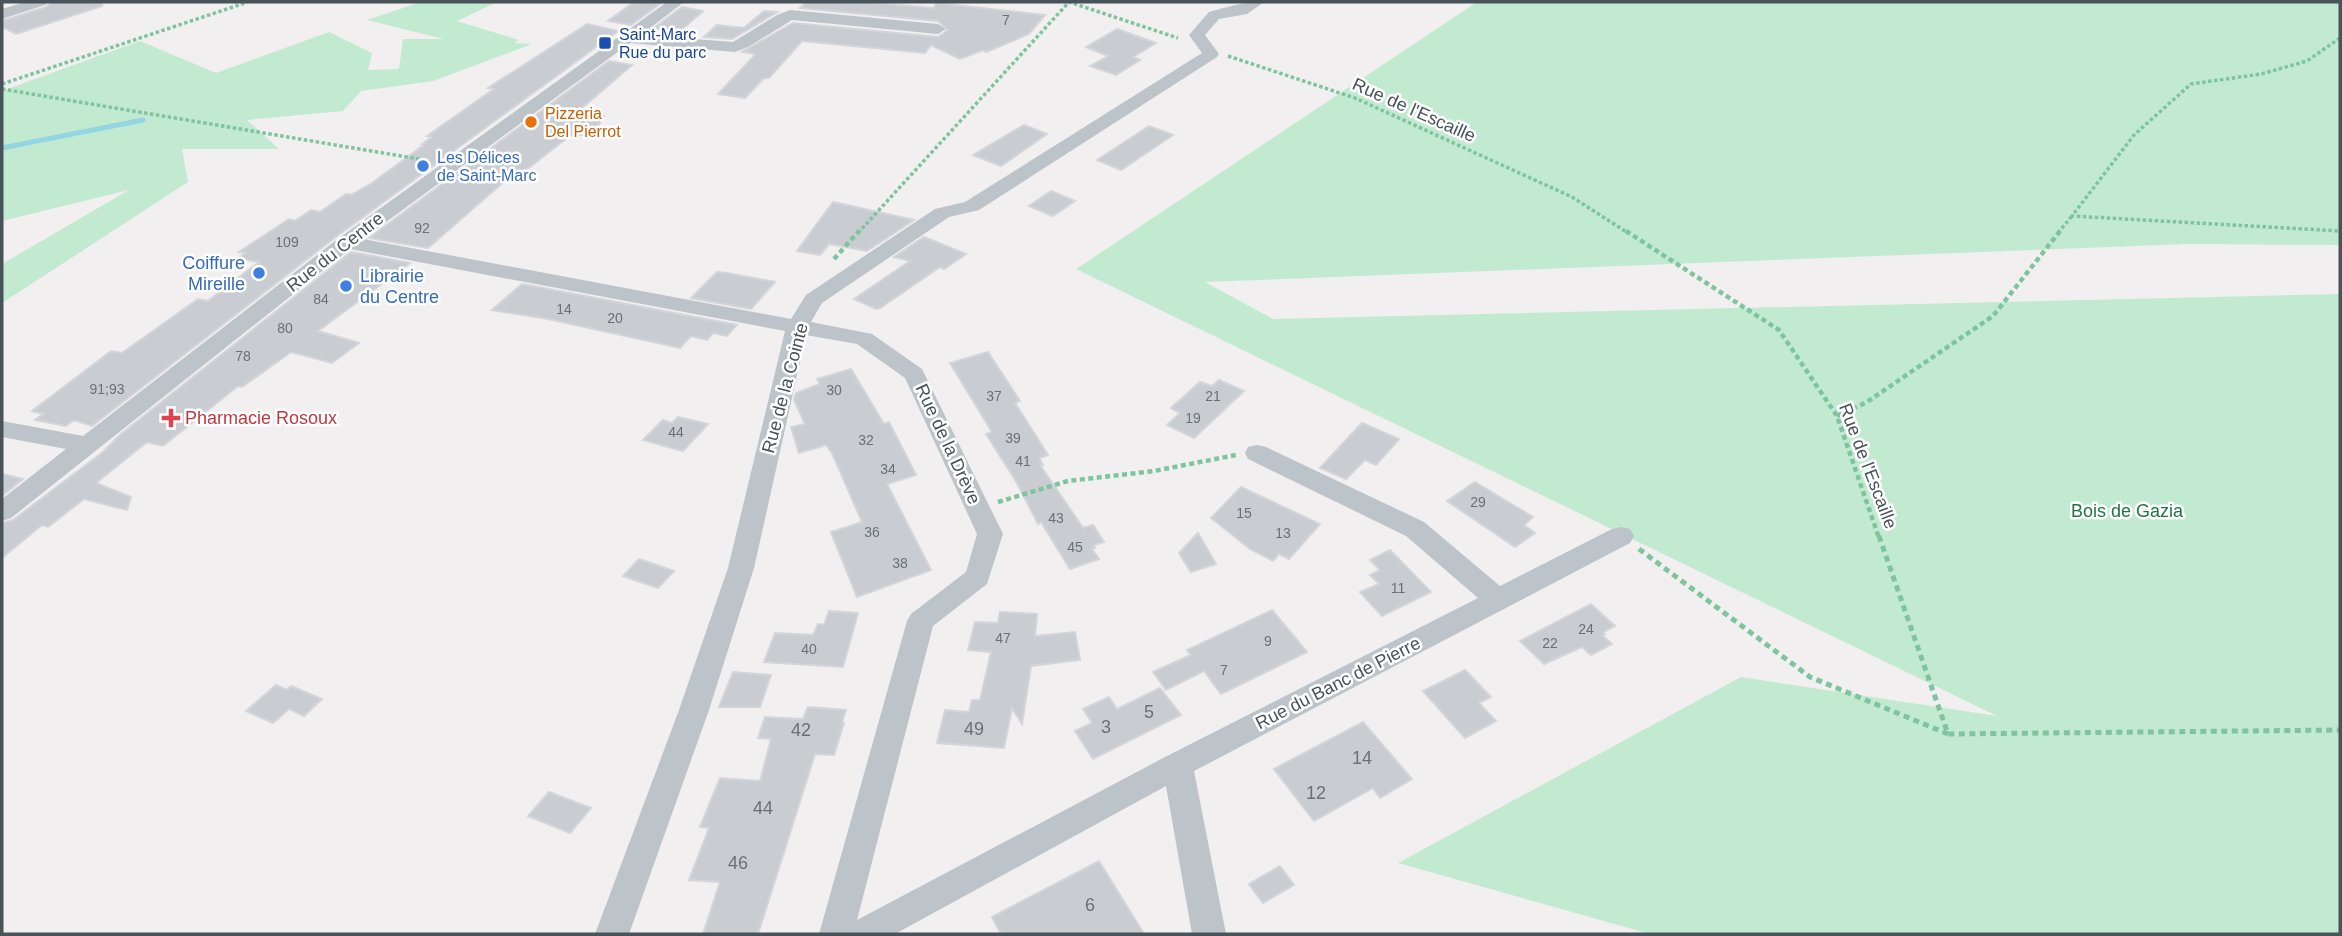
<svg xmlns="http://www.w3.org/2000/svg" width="2342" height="936" font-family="Arial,sans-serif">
  <rect width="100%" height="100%" fill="#f1efef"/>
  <g fill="#c2ead0">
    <polygon points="421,2 497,2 457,21 519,40 514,43 532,44 433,81 361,91 343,111 247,120 279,149 182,149 188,182 2,303 2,264 129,190 2,221 2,91 140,41 216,73 329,32 372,53 368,70 399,69 403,39 444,39 367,20"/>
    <polygon points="1477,2 2340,2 2340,245 2188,244 1205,282 1273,319 2340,294 2340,934 1650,934 1398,863 1741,677 1997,716 1076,269"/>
  </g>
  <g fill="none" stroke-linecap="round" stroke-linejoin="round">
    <polyline stroke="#94d5e2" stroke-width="5" points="2,148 143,120"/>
  </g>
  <g fill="#c9ccd1" stroke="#d3d5da" stroke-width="2">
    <polygon points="51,2 102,2 102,6 16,34 2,27 2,21 46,7"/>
    <polygon points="634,2 661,3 631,25 608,21"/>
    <polygon points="806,2 864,2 933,8 937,3 1045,15 1029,34 986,52 983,50 960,59 931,45 925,53 802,41 769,78 764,78 745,98 718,94 756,54 742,52 793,23 938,37 948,30 938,21 800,8"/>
    <polygon points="682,7 703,11 679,32 654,28"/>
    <polygon points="764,11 777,12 732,39 704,37 717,25 744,28"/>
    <polygon points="587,24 618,31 337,236 92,426 74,420 66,426 35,420 43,414 32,411 111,351 122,353 198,299 208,301 259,262 238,258 245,253 239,252 289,219 295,221 311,210 320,212 346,194 351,195 372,183 425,144 422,144 432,137 427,136 494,89 488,88"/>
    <polygon points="1117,29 1156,43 1133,57 1140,60 1116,75 1090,66 1108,56 1086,47"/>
    <polygon points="609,61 632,65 576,113 604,116 593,135 571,135 521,174 514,173 428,248 369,238"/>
    <polygon points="1024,125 1047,134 1001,166 973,155"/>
    <polygon points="1149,126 1173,135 1121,170 1097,160"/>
    <polygon points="1051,191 1075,201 1053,216 1029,206"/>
    <polygon points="833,202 914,220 867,251 829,244 820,255 797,251"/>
    <polygon points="924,237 966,254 944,269 940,267 880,308 876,309 854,299 910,261 894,257"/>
    <polygon points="351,252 410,263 318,331 359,343 332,363 291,352 242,387 238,386 163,446 147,442 96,483 131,497 127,510 84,499 48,527 42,525 2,558 2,523 13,520 103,452 121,434"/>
    <polygon points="717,272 727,273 775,282 751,309 691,298"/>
    <polygon points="522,284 737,325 727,336 713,333 707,340 691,336 680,348 548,319 492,310"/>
    <polygon points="988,352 1020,401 1015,403 1048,455 1039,458 1043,465 1040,465 1083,528 1093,525 1104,542 1094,545 1095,548 1092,549 1099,559 1070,569 1041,522 1038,524 1017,483 986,434 992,432 950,363"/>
    <polygon points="851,369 884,424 889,422 916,475 887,484 931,570 857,597 831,532 862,522 832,453 826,445 799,453 791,427 805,424 794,400 796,393 820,384 817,379"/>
    <polygon points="1219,380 1244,391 1194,438 1167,425 1180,413 1171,408 1200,382 1212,386"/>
    <polygon points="678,417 708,424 683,451 643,440 663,420 672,423"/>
    <polygon points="1362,423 1399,439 1376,465 1365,460 1346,479 1320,468"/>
    <polygon points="2,474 23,479 2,496"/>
    <polygon points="1475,482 1533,517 1524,525 1535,533 1515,547 1447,501"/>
    <polygon points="1241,487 1292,511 1320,524 1289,559 1279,554 1273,561 1250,549 1211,518"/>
    <polygon points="1198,533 1216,564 1191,572 1179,553"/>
    <polygon points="1390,550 1431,592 1382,616 1360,592 1379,584 1370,575 1380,570 1370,560"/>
    <polygon points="639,559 674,571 658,588 623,576"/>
    <polygon points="1591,604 1615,626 1603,632 1605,634 1603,636 1612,644 1591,655 1582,647 1544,664 1520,641"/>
    <polygon points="1272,610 1307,652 1221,694 1204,671 1166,690 1153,672 1191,655 1187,650"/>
    <polygon points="829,611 858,613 843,667 764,662 775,633 813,635 818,624 824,625"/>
    <polygon points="1000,612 1037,614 1035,636 1075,632 1080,660 1031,666 1022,724 1012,708 1004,748 937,743 945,710 969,712 972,700 980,700 991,652 968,650 975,622 998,623"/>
    <polygon points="1465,670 1491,697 1479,703 1496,721 1465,738 1423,691"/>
    <polygon points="733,672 771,675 760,707 719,707"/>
    <polygon points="276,685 287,690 291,686 322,699 304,716 289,709 273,723 246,711"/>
    <polygon points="1160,688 1181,715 1093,759 1075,731 1092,723 1083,709 1109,697 1117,709"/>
    <polygon points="808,707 846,710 842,722 844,723 834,755 815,754 758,934 703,934 720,882 689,880 709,828 700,827 720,778 760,781 771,739 758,738 765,717 803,719"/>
    <polygon points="1363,722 1412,779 1380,798 1373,788 1314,821 1274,769"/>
    <polygon points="549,792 591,808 570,833 528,816"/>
    <polygon points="1099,861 1144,934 1001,934 992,917"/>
    <polygon points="1280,866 1294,885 1263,903 1249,884"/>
  </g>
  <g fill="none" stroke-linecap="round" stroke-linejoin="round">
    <g stroke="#7ec49e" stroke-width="3.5" stroke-dasharray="3.5 2.5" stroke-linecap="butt">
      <polyline points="2340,38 2307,61 2261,74 2191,84 2134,135 2072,216 2340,231"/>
      <polyline points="1228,56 1355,98 1572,197 1628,233"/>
      <polyline points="2,84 248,2"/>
      <polyline points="2,89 425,160"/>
      <polyline points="858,233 1069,2 1178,38"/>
      <polyline points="2058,233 2072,216"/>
    </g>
    <g stroke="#7ec49e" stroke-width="4.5" stroke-dasharray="5 3.5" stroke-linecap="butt">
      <polyline points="1626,231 1779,330 1837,416 1879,538"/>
      <polyline points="834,259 859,231"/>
      <polyline points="1837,416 1867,402 1993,316 2060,231"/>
      <polyline points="998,502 1068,481 1154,471 1236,455"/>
    </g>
    <g stroke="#7ec49e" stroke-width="5" stroke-dasharray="6 4.5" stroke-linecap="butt">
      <polyline points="1879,536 1948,734 2340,730"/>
      <polyline points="1639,549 1810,677 1948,734"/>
    </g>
    <g fill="#bcc4ca" fill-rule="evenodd">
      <polygon points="25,2 48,2 45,5 2,19 2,9"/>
      <path d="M 667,2 L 684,2 L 641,35 L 733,42 L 777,15 L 790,10 L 938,24 L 946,29 L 938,34 L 792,20 L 748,47 L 735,52 L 630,43 L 363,239 L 791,319 L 806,295 L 935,209 L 965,202 L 1202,53 L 1189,35 L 1209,12 C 1227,7 1246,1 1264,2 L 1247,14 L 1219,19 L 1205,35 L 1219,54 L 1217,57 L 979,210 L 949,217 L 822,303 L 811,322 L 872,334 L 922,369 L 1003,534 L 987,584 L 933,626 L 857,920 L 1167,756 L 1478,598 L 1406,536 L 1248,459 L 1245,453 L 1248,447 L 1257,445 L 1266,447 L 1424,522 L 1500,586 L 1612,529 L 1621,527 L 1630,529 L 1634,536 L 1630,543 L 1194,771 L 1226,934 L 1192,934 L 1166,786 L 895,934 L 819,934 L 907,621 L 911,614 L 966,572 L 977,534 L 905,378 L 857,344 L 806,335 L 754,568 L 709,710 L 629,934 L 595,934 L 679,710 L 728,568 L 785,331 L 350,249 L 11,518 L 2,521 L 2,499 L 66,449 L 2,437 L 2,421 L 83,436 L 339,238 Z"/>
    </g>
  </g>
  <rect fill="#1a4fb4" stroke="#fff" stroke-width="2.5" x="598" y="36" width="14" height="14" rx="3.5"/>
  <circle fill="#e8710a" stroke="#fff" stroke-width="2.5" cx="531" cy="122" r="7"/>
  <g fill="#3f7fe0" stroke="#fff" stroke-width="2.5">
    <circle cx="423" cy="166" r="7"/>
    <circle cx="259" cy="273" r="7"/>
    <circle cx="346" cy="286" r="7"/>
  </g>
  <path fill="#e0444e" stroke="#fff" stroke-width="2.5" d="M167.5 407.5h7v7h7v7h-7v7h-7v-7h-7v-7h7z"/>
  <g text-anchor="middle" stroke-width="5" stroke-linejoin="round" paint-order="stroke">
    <g font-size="14" fill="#697178">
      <text x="1006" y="25">7</text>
      <text x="422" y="233">92</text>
      <text x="287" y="247">109</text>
      <text x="321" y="304">84</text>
      <text x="564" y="314">14</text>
      <text x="615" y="323">20</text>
      <text x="285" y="333">80</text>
      <text x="243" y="361">78</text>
      <text x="107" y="394">91;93</text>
      <text x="834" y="395">30</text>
      <text x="994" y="401">37</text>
      <text x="1213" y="401">21</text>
      <text x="1193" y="423">19</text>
      <text x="676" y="437">44</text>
      <text x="1013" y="443">39</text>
      <text x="866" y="445">32</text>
      <text x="1023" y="466">41</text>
      <text x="888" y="474">34</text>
      <text x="1478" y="507">29</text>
      <text x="1244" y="518">15</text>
      <text x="1056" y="523">43</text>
      <text x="872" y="537">36</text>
      <text x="1283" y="538">13</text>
      <text x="1075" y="552">45</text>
      <text x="900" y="568">38</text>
      <text x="1398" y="593">11</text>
      <text x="1586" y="634">24</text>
      <text x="1003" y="643">47</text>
      <text x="1268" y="646">9</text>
      <text x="1550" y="648">22</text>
      <text x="809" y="654">40</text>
      <text x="1224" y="675">7</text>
    </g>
    <g font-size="16" fill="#164399" stroke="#fff" text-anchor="start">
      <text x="619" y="40">Saint-Marc<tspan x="619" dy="18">Rue du parc</tspan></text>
    </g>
    <g font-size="16" fill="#c56008" stroke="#fff" text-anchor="start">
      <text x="545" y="119">Pizzeria<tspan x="545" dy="18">Del Pierrot</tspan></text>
    </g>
    <g font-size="16" fill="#366cbe" stroke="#fff" text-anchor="start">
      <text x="437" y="163">Les Délices<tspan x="437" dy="18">de Saint-Marc</tspan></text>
    </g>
    <g font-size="18" fill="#49535a" stroke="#fff">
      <text transform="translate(1414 110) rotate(24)" y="6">Rue de l'Escaille</text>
      <text transform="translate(335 252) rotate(-38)" y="6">Rue du Centre</text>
      <text transform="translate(785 388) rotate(-75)" y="6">Rue de la Cointe</text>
      <text transform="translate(948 444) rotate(65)" y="6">Rue de la Drève</text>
      <text transform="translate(1868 466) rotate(69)" y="6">Rue de l'Escaille</text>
      <text transform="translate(1338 683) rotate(-27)" y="6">Rue du Banc de Pierre</text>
    </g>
    <g font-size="18" fill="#366cbe" stroke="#fff" text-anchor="end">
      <text x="245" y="269">Coiffure<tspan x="245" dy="21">Mireille</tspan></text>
      <text x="360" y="282" text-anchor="start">Librairie<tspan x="360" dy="21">du Centre</tspan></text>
    </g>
    <g font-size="18" fill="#be3a42" stroke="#fff" text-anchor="start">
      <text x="185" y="424">Pharmacie Rosoux</text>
    </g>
    <g font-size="18" fill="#217447" stroke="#fff">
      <text x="2127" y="517">Bois de Gazia</text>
    </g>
    <g font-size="18" fill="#697178">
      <text x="1149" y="718">5</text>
      <text x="1106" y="733">3</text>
      <text x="974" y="735">49</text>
      <text x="801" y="736">42</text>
      <text x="1362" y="764">14</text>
      <text x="1316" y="799">12</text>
      <text x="763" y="814">44</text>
      <text x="738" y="869">46</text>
      <text x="1090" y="911">6</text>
    </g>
  </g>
  <rect width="2342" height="936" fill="none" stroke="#49535a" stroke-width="7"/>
</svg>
